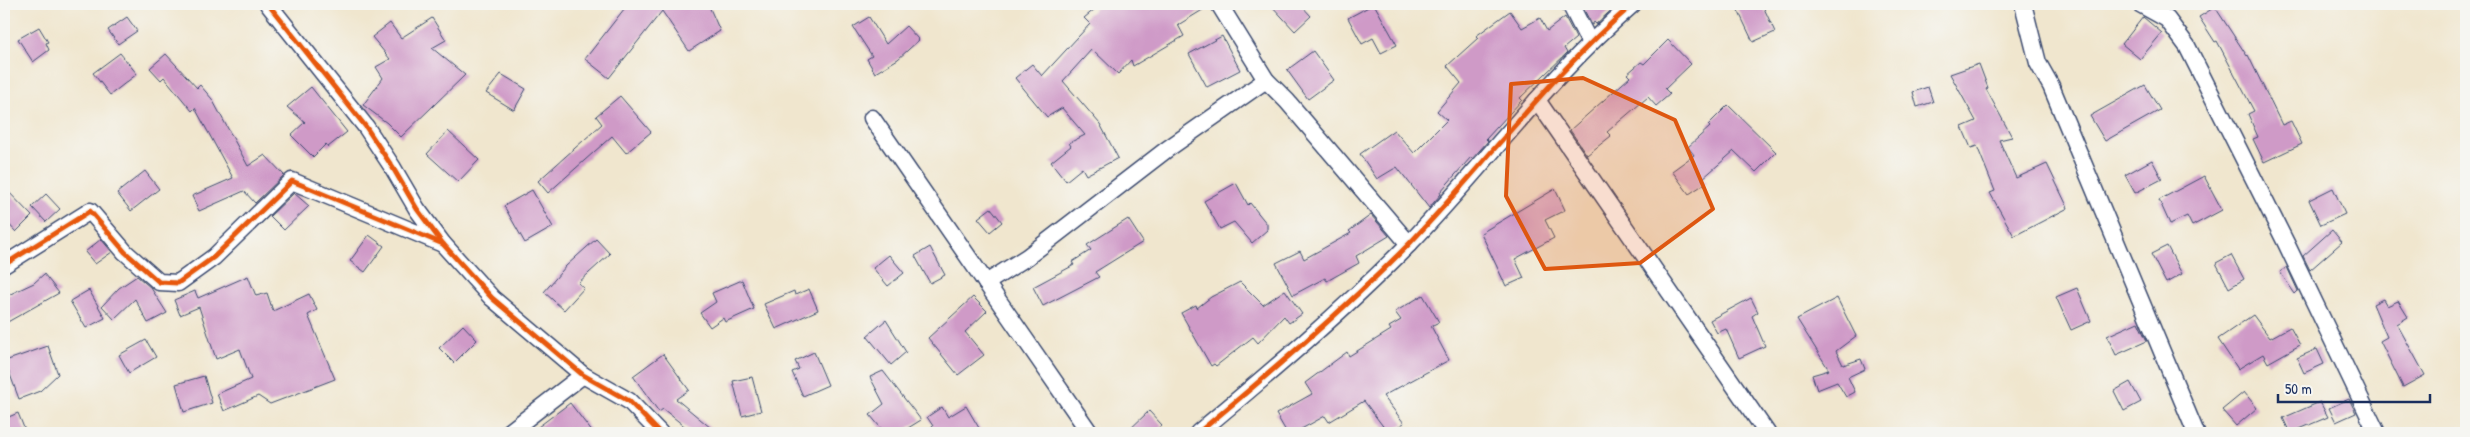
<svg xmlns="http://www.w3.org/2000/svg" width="2470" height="437" font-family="'Patrick Hand',sans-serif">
  <rect width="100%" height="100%" fill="#f6f6f2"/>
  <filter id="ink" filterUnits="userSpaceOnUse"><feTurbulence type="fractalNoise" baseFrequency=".02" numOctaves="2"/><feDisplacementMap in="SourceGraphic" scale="10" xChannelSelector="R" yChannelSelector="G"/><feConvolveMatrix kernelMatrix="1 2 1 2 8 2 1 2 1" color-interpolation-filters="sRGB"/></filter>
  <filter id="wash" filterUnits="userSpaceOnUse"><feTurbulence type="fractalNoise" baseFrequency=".0096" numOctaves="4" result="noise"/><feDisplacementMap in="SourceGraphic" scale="20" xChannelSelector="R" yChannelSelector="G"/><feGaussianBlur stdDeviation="1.12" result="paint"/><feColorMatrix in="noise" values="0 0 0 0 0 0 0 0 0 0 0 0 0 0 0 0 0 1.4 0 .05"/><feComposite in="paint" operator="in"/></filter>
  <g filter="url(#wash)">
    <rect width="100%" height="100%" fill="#f0e6ce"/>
    <g id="blocks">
      <g fill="#cf9ac7">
        <polygon points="628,4 708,4 720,31 689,51 662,11 609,78 585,59"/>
        <polygon points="1101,4 1209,4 1209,6 1178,25 1184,36 1133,66 1131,60 1118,74 1092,49 1063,81 1100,124 1118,158 1086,175 1082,168 1066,181 1051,162 1071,146 1069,143 1085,135 1062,108 1047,117 1015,78 1032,64 1042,76 1090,24 1084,18"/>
        <polygon points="1270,4 1300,4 1311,16 1295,31"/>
        <polygon points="1374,4 1397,45 1381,53 1373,38 1362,44 1348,18"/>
        <polygon points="1581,4 1618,4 1596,24 1594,22 1592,25"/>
        <polygon points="1735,4 1762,4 1775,32 1753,42"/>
        <polygon points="2215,7 2247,56 2248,55 2282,125 2291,121 2302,144 2264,162 2253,139 2258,137 2248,114 2254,111 2217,41 2215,42 2199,17"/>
        <polygon points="1510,11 1522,28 1540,18 1547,31 1565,17 1576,38 1564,48 1567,53 1520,98 1522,100 1486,139 1488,141 1472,159 1471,157 1440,192 1441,194 1429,208 1397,167 1377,179 1360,154 1394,130 1414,153 1447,120 1437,111 1461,83 1447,66 1478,38 1476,36"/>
        <polygon points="127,17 137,31 118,44 108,30"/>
        <polygon points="869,17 886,44 906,26 919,40 898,59 875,73 867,59 872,56 853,27"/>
        <polygon points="2143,17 2162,33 2140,59 2122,44"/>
        <polygon points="432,18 446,40 432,48 465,75 401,137 387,123 363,105 383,78 376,67 390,59 372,37 390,23 401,38"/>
        <polygon points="39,27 48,42 46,43 49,50 33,62 18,39"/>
        <polygon points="1222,36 1240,70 1207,87 1189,54"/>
        <polygon points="1668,40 1691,64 1665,89 1670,94 1656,106 1648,97 1607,132 1611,136 1587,155 1570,130 1630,77 1627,74 1641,62 1644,64"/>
        <polygon points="1313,51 1334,80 1308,99 1287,70"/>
        <polygon points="120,53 137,74 110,95 93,73"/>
        <polygon points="166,54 197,88 200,85 212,99 248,166 265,155 284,175 255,203 244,191 199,211 192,196 233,178 195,108 192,111 164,77 161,80 150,68"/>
        <polygon points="1979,64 1988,88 1986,89 2012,137 1999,140 2016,178 2047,164 2068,208 2014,236 1990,193 1995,191 1977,146 1971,148 1962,127 1976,121 1950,74"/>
        <polygon points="501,74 526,89 514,110 486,93"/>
        <polygon points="2145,85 2160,110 2105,141 2090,116"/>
        <polygon points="311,87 347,132 328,147 326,144 313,157 291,135 305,122 287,107"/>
        <polygon points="1928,87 1933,102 1917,107 1913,92"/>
        <polygon points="620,96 651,132 626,153 612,136 548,193 538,181 602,124 596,116"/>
        <polygon points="1728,105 1776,152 1756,172 1734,151 1702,179 1706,183 1689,194 1672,171 1694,155 1688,147 1710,127 1708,125"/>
        <polygon points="448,131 479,160 458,182 427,154"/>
        <polygon points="2152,160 2162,179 2135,193 2125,175"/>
        <polygon points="145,171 159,189 131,211 117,193"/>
        <polygon points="2204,176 2222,210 2192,226 2187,216 2170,224 2159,200"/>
        <polygon points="1236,183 1248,205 1250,203 1267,224 1267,230 1252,243 1234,222 1220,229 1204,201"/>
        <polygon points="4,187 32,216 16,232 4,219"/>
        <polygon points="2333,188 2345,214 2321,225 2309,200"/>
        <polygon points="1555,189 1565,210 1545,220 1554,238 1515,259 1524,278 1506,286 1481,233"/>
        <polygon points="532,190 553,227 525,243 504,206"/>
        <polygon points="294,193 309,206 284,230 270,216"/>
        <polygon points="46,194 60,209 46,222 32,207"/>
        <polygon points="991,208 1002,222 990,232 978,218"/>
        <polygon points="1371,215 1389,236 1356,256 1359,263 1327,281 1325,278 1293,295 1276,263 1300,251 1304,259 1351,233 1349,231"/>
        <polygon points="1128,219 1143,242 1095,272 1099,277 1043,306 1033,287 1074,265 1072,262 1091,250 1087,245"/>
        <polygon points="2332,230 2342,242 2310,270 2303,256"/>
        <polygon points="369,235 384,246 365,272 350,261"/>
        <polygon points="101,239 112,252 95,264 85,252"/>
        <polygon points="596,239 610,254 578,283 584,288 564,310 544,292 566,266"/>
        <polygon points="2167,246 2182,274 2166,283 2151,254"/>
        <polygon points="930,247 945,275 930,283 915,256"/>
        <polygon points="889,255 904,273 888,286 873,268"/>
        <polygon points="2231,255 2244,279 2229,288 2216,263"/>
        <polygon points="2287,267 2298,291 2295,294 2280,272"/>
        <polygon points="44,274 59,293 4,324 4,297 34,283"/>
        <polygon points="137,276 151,288 167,313 148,323 135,299 114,319 102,306 119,288"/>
        <polygon points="248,276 256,296 267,293 273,311 309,294 317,310 308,315 335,379 270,404 258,396 224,411 217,394 251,379 240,349 216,359 199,307 180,315 174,300 195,291 198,298"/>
        <polygon points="742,280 754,309 725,322 723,318 710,327 700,313 716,302 712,293"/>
        <polygon points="1240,282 1263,305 1285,290 1302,314 1289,323 1284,316 1258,343 1253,337 1216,366 1214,364 1211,366 1181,313 1196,305 1197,308 1211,297"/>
        <polygon points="2077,288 2091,321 2071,330 2056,297"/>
        <polygon points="809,289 818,310 776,329 764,304 794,291 795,295"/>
        <polygon points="89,290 105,318 86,328 70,301"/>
        <polygon points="1423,295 1439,322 1431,326 1449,360 1383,396 1404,423 1388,433 1364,401 1329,422 1325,416 1294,433 1287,433 1276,414 1312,394 1305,383 1347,352 1349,356 1391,330 1389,327 1401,320 1395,312"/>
        <polygon points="973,297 987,311 965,332 984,355 958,375 928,338"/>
        <polygon points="1751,298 1758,312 1752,316 1765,346 1739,358 1726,329 1717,333 1710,320"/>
        <polygon points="1837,298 1856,336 1836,351 1843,365 1861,359 1865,369 1848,377 1855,392 1846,397 1837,382 1817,390 1812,375 1829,370 1797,319"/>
        <polygon points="2383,299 2387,306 2398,301 2408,317 2397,324 2425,375 2403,387 2380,341 2387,337 2373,304"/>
        <polygon points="2253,315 2270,338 2290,327 2300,345 2268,363 2263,354 2238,369 2218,339"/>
        <polygon points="886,320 906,352 891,365 867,336"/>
        <polygon points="2138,322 2147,341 2116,355 2107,336"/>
        <polygon points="463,325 477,340 454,363 439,348"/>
        <polygon points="146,340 156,357 129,373 119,355"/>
        <polygon points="48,346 58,374 40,391 19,399 5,361"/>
        <polygon points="2317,349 2324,364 2304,373 2297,358"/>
        <polygon points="814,352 828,385 803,396 792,372 799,369 795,361"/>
        <polygon points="663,354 689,390 676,399 717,433 693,433 663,409 659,412 633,376"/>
        <polygon points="883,371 921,420 900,433 885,433 870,415 884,404 870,377"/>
        <polygon points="204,376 212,403 184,412 176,384"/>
        <polygon points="752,377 761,411 742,416 733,381"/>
        <polygon points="2130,382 2141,402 2124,411 2114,391"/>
        <polygon points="2244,392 2257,408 2236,426 2222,410"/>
        <polygon points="2349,399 2356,413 2336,422 2329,408"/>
        <polygon points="2320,402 2328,417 2290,433 2283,418"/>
        <polygon points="570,403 593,433 530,433"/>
        <polygon points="966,406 982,433 922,433 933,426 927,417 942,407 948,417"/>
        <polygon points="1149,411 1162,425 1153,433 1126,433"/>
        <polygon points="18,413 26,433 4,433 4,419"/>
      </g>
    </g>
  </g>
  <g filter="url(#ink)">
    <use href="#blocks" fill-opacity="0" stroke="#3b4a6f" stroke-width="1"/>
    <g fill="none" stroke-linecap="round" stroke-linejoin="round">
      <g stroke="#3b4a6f" stroke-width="19">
        <g id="street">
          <polyline points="268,4 366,127 393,168 417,209 443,244 492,298 583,375 629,401 660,433"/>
          <polyline points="1219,4 1266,80 1287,101 1409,244"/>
          <polyline points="1570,4 1590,43"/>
          <polyline points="2023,4 2038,63 2051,86 2196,433"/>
          <polyline points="2140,4 2167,19 2187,46 2286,243 2377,433"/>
          <polyline points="1537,100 1767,433"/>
          <polyline points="872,118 1090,433"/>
          <polyline points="4,265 90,211 125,252 159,282 178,283 214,257 292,181 443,244"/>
          <polyline points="986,283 1027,257 1166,150 1266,80"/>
          <polyline points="508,433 583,375"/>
          <path d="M 1198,433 C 1270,373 1343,311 1409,244 C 1485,165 1550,75 1633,4"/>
        </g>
      </g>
      <use href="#street" stroke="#fff" stroke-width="16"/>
      <g stroke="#f6f6f2" stroke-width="8">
        <g id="cycleway">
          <polyline points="268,4 366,127 393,168 417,209 443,244 492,298 583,375 629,401 660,433"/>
          <polyline points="4,265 90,211 125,252 159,282 178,283 214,257 292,181 443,244"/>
          <path d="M 1198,433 C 1270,373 1343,311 1409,244 C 1485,165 1550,75 1633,4"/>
        </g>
      </g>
      <use href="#cycleway" stroke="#e8590c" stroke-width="5"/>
    </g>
  </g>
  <path fill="#de5710" fill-opacity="0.2" stroke="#de5710" stroke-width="4" stroke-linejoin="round" d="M 1583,78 L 1675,120 L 1713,209 L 1640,263 L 1545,269 L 1506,196 L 1511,84 Z"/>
  <rect width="2470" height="437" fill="none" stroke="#f6f6f2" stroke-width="20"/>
  <path d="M2278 394v8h152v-8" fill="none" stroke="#1b2f5e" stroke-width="2.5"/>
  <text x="2285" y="394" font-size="15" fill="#1b2f5e" stroke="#f6f6f2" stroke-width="4" paint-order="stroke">50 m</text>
</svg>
